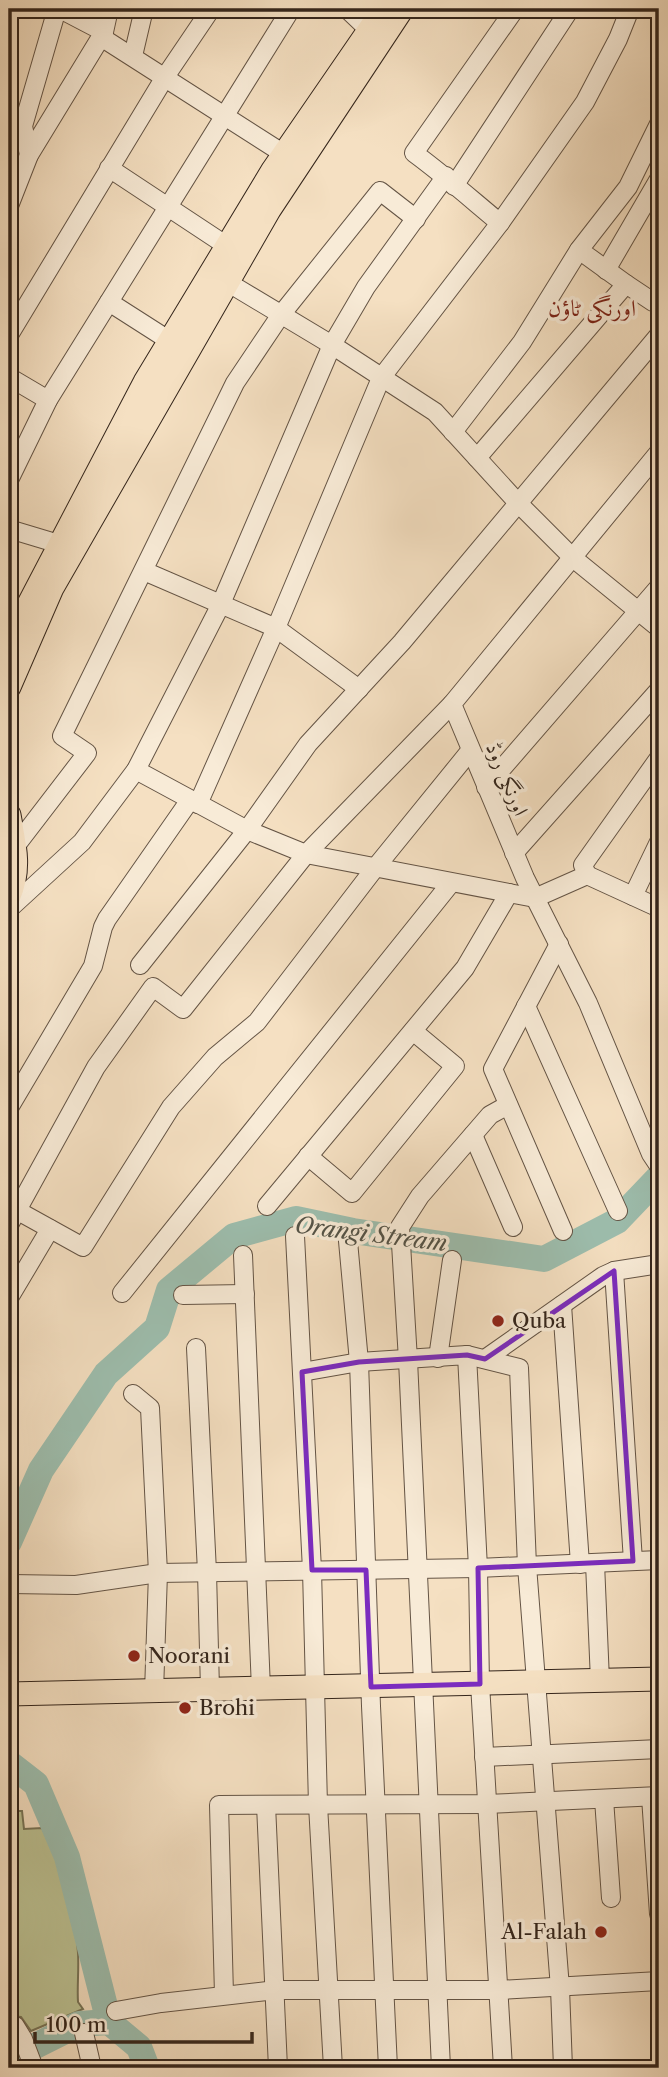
<svg xmlns="http://www.w3.org/2000/svg" width="668" height="2077" font-family="'Libre Caslon Text',Amiri,serif">
  <rect width="100%" height="100%" fill="#f5e0c2"/>
  <filter id="stains"><feTurbulence type="fractalNoise" baseFrequency=".00286" numOctaves="4"/><feColorMatrix values="0 0 0 0 .2 0 0 0 0 .09 0 0 0 0 .02 0 0 0 .5 -.17"/></filter>
  <radialGradient id="worn" r=".72"><stop offset=".6" stop-color="#630" stop-opacity="0"/><stop offset="1" stop-color="#630" stop-opacity=".3"/></radialGradient>
  <path fill="#bcc293" stroke="#787457" stroke-width="2" d="M 9,1811 L 22,1811 L 24,1829 L 42,1828 C 63,1864 76,1912 78,1953 C 79,1970 77,1986 78,2002 L 83,2009 L 31,2031 L 21,2017 L 9,2016 Z"/>
  <g fill="none" stroke-linecap="round" stroke-linejoin="round">
    <g stroke="#9dbeae" stroke-width="26">
      <polyline points="9,1542 41,1470 106,1374 157,1328 169,1290 234,1236 296,1219 353,1231 544,1259 617,1221 659,1177"/>
      <polyline points="9,1763 36,1784 67,1857 109,2022 139,2047 147,2068"/>
      <polyline points="9,2059 79,2024 109,2022"/>
    </g>
    <g stroke="#645445" stroke-width="20">
      <g id="minor">
        <polyline points="60,9 104,32"/>
        <polyline points="347,9 369,30"/>
        <path d="M 515,9 L 414,153 C 444,175 471,199 500,223 L 585,102 L 618,39 L 630,9"/>
        <polyline points="101,37 284,154"/>
        <polyline points="133,56 144,9"/>
        <polyline points="29,155 23,126 57,9"/>
        <polyline points="109,168 227,246"/>
        <polyline points="454,186 570,9"/>
        <polyline points="9,206 29,155 104,32 109,9"/>
        <polyline points="606,270 659,179"/>
        <polyline points="227,282 332,345 435,412 518,503 573,558 659,628"/>
        <polyline points="626,284 579,250 628,187 659,124"/>
        <polyline points="109,302 170,341"/>
        <polyline points="9,335 165,77 211,9"/>
        <polyline points="9,377 48,400"/>
        <polyline points="453,432 522,342 579,250"/>
        <polyline points="659,452 452,704 525,878 588,1003 651,1154 659,1166"/>
        <polyline points="477,458 626,284 653,302"/>
        <polyline points="9,480 48,400 291,9"/>
        <polyline points="9,529 59,544"/>
        <polyline points="144,571 276,628 359,689"/>
        <polyline points="136,770 247,830 306,854 535,898 587,875 659,908"/>
        <polyline points="486,787 659,587"/>
        <polyline points="198,804 276,628 381,378 500,223"/>
        <polyline points="11,852 87,753 62,736 235,383 280,316 380,191 416,219"/>
        <polyline points="514,853 659,690"/>
        <polyline points="587,875 583,865 659,758"/>
        <polyline points="633,896 659,842"/>
        <polyline points="9,909 82,842 136,770 220,606 332,345 366,287 446,176"/>
        <polyline points="559,944 493,1069 563,1231"/>
        <polyline points="140,965 247,830 308,744 402,642 659,335"/>
        <polyline points="526,1006 618,1211"/>
        <polyline points="9,1108 93,966 103,927 107,919 190,800"/>
        <polyline points="473,1135 513,1227"/>
        <polyline points="308,1156 352,1193 455,1066 413,1031"/>
        <polyline points="9,1206 83,1247 171,1107 215,1057 257,1022 375,868 470,751"/>
        <polyline points="267,1206 465,968 509,893"/>
        <polyline points="9,1225 96,1067 153,987 183,1009 306,854 452,704"/>
        <polyline points="295,1236 312,1570 318,1805 333,2068"/>
        <polyline points="348,1241 359,1362 371,1706 388,2068"/>
        <polyline points="243,1255 261,1689"/>
        <polyline points="614,1271 633,1561"/>
        <polyline points="122,1293 451,883"/>
        <polyline points="183,1295 245,1294"/>
        <polyline points="9,1298 50,1229"/>
        <polyline points="562,1305 580,1564"/>
        <polyline points="196,1348 207,1572 210,1690"/>
        <polyline points="467,1355 519,1368 527,1566 560,1988 563,2068"/>
        <polyline points="438,1358 452,1260"/>
        <polyline points="485,1359 603,1276 614,1271 659,1264"/>
        <polyline points="302,1372 359,1362 467,1355 478,1568 480,1684 503,2068"/>
        <polyline points="133,1394 150,1408 158,1573 154,1692"/>
        <polyline points="595,1563 600,1681"/>
        <polyline points="10,1584 76,1585 158,1573 478,1568 659,1560"/>
        <polyline points="484,1757 659,1749"/>
        <polyline points="651,1797 659,1914"/>
        <polyline points="604,1799 611,1898"/>
        <polyline points="266,1805 278,2068"/>
        <polyline points="224,1995 219,1805 486,1804 659,1796"/>
        <polyline points="116,2011 161,2003 276,1990 499,1990 659,1981"/>
        <polyline points="9,2025 15,2026 23,2039 34,2068"/>
        <polyline points="84,2033 92,2068"/>
        <polyline points="441,2068 408,1360 400,1227 420,1196 490,1115 508,1105"/>
      </g>
    </g>
    <g stroke="#34251b" stroke-width="25">
      <g id="major">
        <polyline points="9,642 145,382 273,170 381,13"/>
        <polyline points="9,687 52,588 269,210 402,9"/>
        <path d="M 9,815 C 14,843 21,868 9,896"/>
        <polyline points="9,1694 659,1679"/>
      </g>
    </g>
    <use href="#minor" stroke="#f8ebd7" stroke-width="18"/>
    <use href="#major" stroke="#f5e0c2" stroke-width="23"/>
  </g>
  <path fill="none" stroke="#7b2cbf" stroke-width="5" stroke-linejoin="round" d="M 614,1271 L 633,1561 L 478,1568 L 480,1684 L 371,1687 L 366,1570 L 312,1570 L 302,1372 L 359,1362 L 467,1355 L 485,1359 Z"/>
  <g fill="#8f2418" stroke="#f8ebd7" stroke-width="2.5">
    <circle cx="498" cy="1321" r="7"/>
    <circle cx="134" cy="1656" r="7"/>
    <circle cx="185" cy="1708" r="7"/>
    <circle cx="601" cy="1932" r="7"/>
  </g>
  <g text-anchor="middle" stroke-width="7" stroke-linejoin="round" paint-order="stroke">
    <g font-size="21" fill="#34251b" stroke="#f8ebd7">
      <text transform="translate(507 779) rotate(67)" y="7">اورنگی روڈ</text>
    </g>
    <g font-size="21" fill="#34251b" stroke="#f8ebd7" text-anchor="start">
      <text x="512" y="1328">Quba</text>
      <text x="148" y="1663">Noorani</text>
      <text x="199" y="1715">Brohi</text>
      <text x="587" y="1939" text-anchor="end">Al-Falah</text>
    </g>
    <g font-size="23" fill="#7a1f14" stroke="#f8ebd7">
      <text x="592" y="316">اورنگی ٹاؤن</text>
    </g>
    <g font-size="23" font-style="italic" fill="#545347" stroke="#f8ebd7">
      <text transform="translate(371 1234) rotate(7)" y="8">Orangi Stream</text>
    </g>
  </g>
  <rect width="668" height="2077" fill="none" stroke="#f5e0c2" stroke-width="35"/>
  <rect x="10" y="10" width="647" height="2056" fill="none" stroke="#34251b" stroke-width="3.5"/>
  <rect x="18" y="18" width="633" height="2042" fill="none" stroke="#34251b" stroke-width="2"/>
  <path d="M35 2032v10h217v-10" fill="none" stroke="#34251b" stroke-width="3.5"/>
  <text x="46" y="2032" font-size="21" fill="#34251b" stroke="#f8ebd7" stroke-width="5" paint-order="stroke">100 m</text>
  <rect width="100%" height="100%" filter="url(#stains)"/>
  <rect width="100%" height="100%" fill="url(#worn)"/>
</svg>
